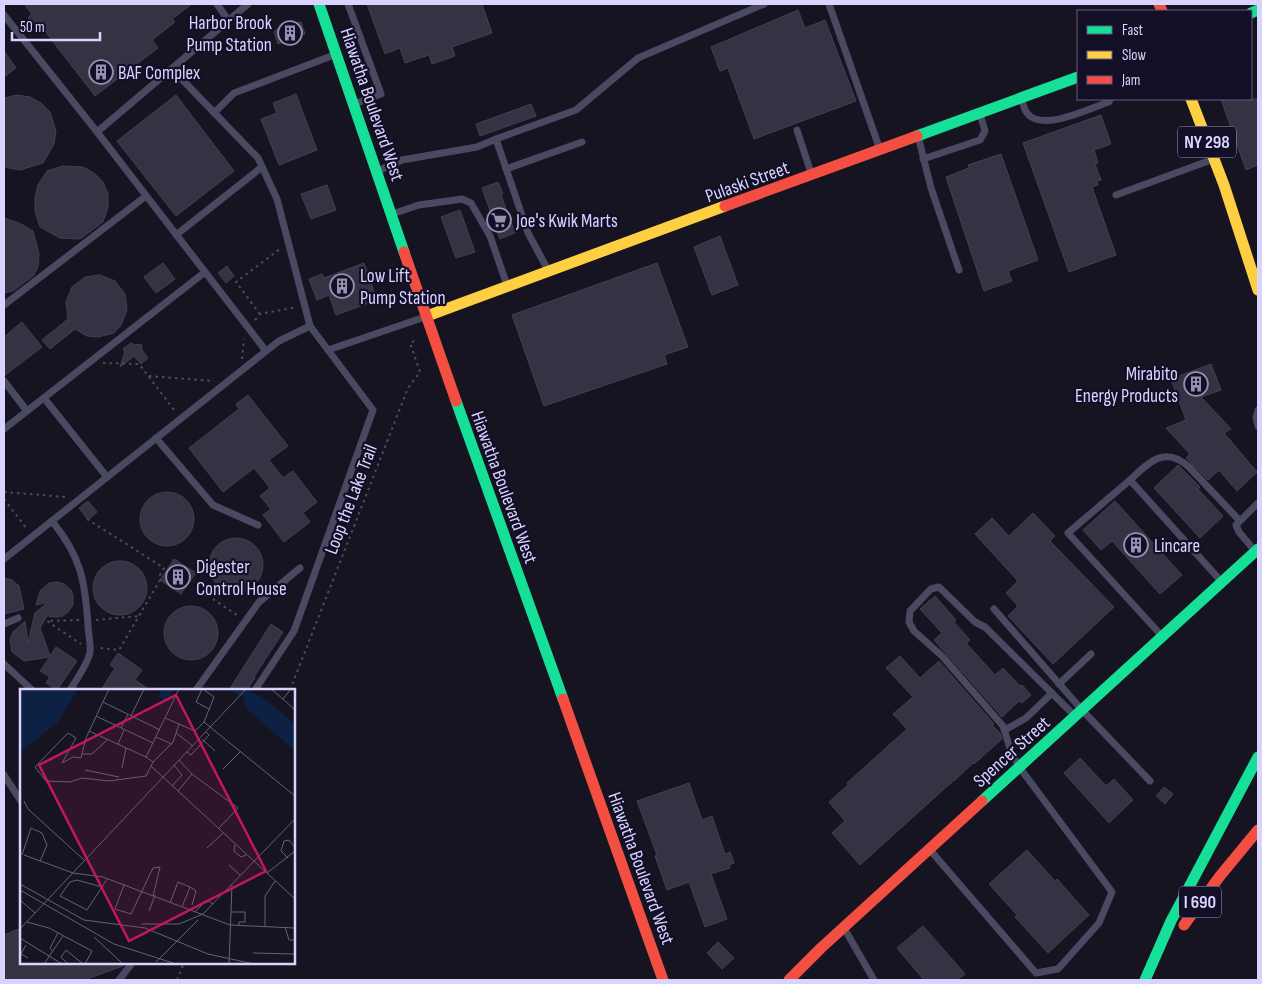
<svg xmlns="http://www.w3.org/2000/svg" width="1262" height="984" font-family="'Sofia Sans Condensed',sans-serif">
  <rect width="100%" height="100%" fill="#161421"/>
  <g fill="#343243" stroke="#433f54">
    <polygon points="24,4 192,4 172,19 175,22 152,40 158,48 95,96 41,26 36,29 28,18 32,14"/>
    <polygon points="367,4 482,4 492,33 452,47 455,56 432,64 429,55 405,63 400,48 385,54"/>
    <polygon points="798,10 805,28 825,20 856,101 754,139 728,68 720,71 711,47"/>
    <polygon points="301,22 305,34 278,44 274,32 277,29"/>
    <polygon points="4,51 16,68 4,77"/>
    <polygon points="296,94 317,150 279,165 261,119 277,113 273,103"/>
    <polygon points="17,95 30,97 41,103 50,112 56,131 54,144 43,163 20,170 4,167 4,98"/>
    <polygon points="176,95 234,171 176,216 117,141"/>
    <polygon points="1221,99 1258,99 1258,165 1246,170"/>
    <polygon points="531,104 536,116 480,136 476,124"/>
    <polygon points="1101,115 1111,144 1094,150 1098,163 1095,164 1101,180 1097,181 1098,185 1092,187 1116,255 1069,272 1023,143"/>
    <polygon points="1001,154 1038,260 1008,271 1012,281 984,291 946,177 969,168 968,165"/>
    <polygon points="63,166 83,167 94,173 103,182 108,194 108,207 103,222 80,239 60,238 40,227 35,211 35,198 38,185 47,171"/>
    <polygon points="498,182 503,194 501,195 515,233 500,239 482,188"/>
    <polygon points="327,185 336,210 311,219 301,194"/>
    <polygon points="460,210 475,252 456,258 441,217"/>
    <polygon points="4,218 19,223 33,231 39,254 38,267 33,276 13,291 4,293"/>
    <polygon points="720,236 738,285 712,295 694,247"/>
    <polygon points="163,263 175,279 156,293 144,277"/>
    <polygon points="364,263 377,300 336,315 329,295 317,300 309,279 322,274 324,278"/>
    <polygon points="657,263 688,347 664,355 667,364 544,406 512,315"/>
    <polygon points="227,266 234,276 226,283 218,273"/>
    <polygon points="100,275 115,281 125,294 127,310 121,325 114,333 98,337 87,336 75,329 50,349 42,340 68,319 66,302 72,287 85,277"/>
    <polygon points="22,322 42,347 4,376 4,337"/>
    <polygon points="131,343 135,345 141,344 142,350 148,358 141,364 134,356 120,367 125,352 123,349"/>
    <polygon points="1211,364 1221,390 1201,397 1231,429 1224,433 1257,472 1237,491 1219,470 1208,480 1186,458 1190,454 1166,428 1186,420 1171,379"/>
    <polygon points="248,395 288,446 269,460 283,478 293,471 317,502 303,513 310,522 284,542 263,515 271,509 260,496 270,488 254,468 223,492 189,448 239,409 236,404"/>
    <polygon points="1178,465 1200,487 1198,489 1223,516 1200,538 1154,488"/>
    <circle cx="167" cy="519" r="27"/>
    <polygon points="88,501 97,512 88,520 79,508"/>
    <polygon points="1115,501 1182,575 1160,594 1112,541 1101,550 1083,530"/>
    <polygon points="1033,513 1055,536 1050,541 1114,607 1053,664 1008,616 1018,606 1006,593 1018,581 975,534 992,518 1009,536"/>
    <circle cx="236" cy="565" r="27"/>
    <polygon points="174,559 196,573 181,594 160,580"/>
    <circle cx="120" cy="588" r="27"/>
    <polygon points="4,578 12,580 19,586 24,609 4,614"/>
    <polygon points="58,582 64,584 71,590 73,596 73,605 68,612 63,616 57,617 47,616 40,628 50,656 56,647 77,661 57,690 46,683 50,677 40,671 50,657 24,661 12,652 10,640 13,632 25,621 28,643 35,613 48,602 36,605 40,591 49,583"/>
    <polygon points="935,596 956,620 954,622 970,640 966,643 995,675 1003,668 1020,686 1022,685 1031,695 1022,703 1019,701 1002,717 934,640 942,633 920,609"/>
    <circle cx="191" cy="633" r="27"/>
    <polygon points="271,624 283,632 254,677 255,678 247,690 229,690"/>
    <polygon points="118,653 142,670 135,680 150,690 101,690 115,668 110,665"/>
    <polygon points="900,656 920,678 939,661 994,724 992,725 1000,733 1002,739 974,764 973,763 954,781 954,780 860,865 832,833 845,821 829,802 848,785 847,783 907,729 893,714 913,697 886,668"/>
    <polygon points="1080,758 1106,786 1114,779 1133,800 1109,823 1064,773"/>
    <polygon points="689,783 702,820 712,816 725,854 730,852 734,863 729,865 730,868 711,874 727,919 705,927 689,882 667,890 655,856 657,855 637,801"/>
    <polygon points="1164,787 1173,794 1165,804 1156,796"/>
    <polygon points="1027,850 1055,881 1057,879 1089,915 1048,953 1015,917 1017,915 989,884"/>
    <polygon points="923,926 965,974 957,980 924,980 897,948"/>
    <polygon points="21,928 21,963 126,963 123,966 84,980 4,980 4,935"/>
    <polygon points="718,942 734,958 722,969 707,953"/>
  </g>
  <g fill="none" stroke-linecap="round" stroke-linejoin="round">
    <g stroke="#44505f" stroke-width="2" stroke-dasharray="2.5 4" stroke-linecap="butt">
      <polyline points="260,314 236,282 280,249"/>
      <polyline points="255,320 260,314 297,307"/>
      <polyline points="242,359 244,339"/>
      <polyline points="103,363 139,364 175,411"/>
      <polyline points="149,376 214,381"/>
      <polyline points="4,492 66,497"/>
      <polyline points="4,499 27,529"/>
      <polyline points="87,519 164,568 160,575 160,580 119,650 100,648"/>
      <polyline points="202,592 237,615"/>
      <polyline points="79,620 47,621 81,644"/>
      <polyline points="96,620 139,616"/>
      <polyline points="290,690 408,388 420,372 410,343 417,340"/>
      <polyline points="177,980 184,963"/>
    </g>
    <g stroke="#4a4962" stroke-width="7">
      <polyline points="217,4 228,20"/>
      <polyline points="348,4 381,94 357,103"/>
      <polyline points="829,4 879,147"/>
      <polyline points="4,15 94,128 266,351 279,341 310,326 373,410 294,631 255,690"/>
      <polyline points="172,69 258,158 277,199 310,326"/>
      <path d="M 1021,98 C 1023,103 1024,109 1027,113 C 1042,133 1090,108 1109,102 L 1110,99"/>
      <polyline points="214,113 234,93 334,55"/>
      <polyline points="797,130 811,173"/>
      <polyline points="97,132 248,4"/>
      <polyline points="918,136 931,188 959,270"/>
      <polyline points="496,139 576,110 638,58 764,4"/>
      <polyline points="923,159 980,140 985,131 980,114"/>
      <polyline points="506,169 582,142"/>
      <polyline points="380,170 402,160 477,147 496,139 528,233 548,270"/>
      <polyline points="1116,195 1211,160"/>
      <polyline points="395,213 419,205 462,199 471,203 490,236 507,285"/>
      <polyline points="176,235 262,167"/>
      <polyline points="4,305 146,196"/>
      <polyline points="328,350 422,318"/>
      <polyline points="4,381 27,411"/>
      <polyline points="44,398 107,477"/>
      <polyline points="1258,410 1256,418 1258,426"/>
      <polyline points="4,429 205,272"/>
      <polyline points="156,438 213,505 258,525"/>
      <polyline points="1130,480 1068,533 1161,635"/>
      <path d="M 52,521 C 81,557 85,580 88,625 C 88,633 91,644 90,652 C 88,664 76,680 70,690"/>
      <polyline points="1255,551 1239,532 1236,525 1258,503"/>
      <polyline points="4,559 266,351"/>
      <path d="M 1220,580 L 1130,480 C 1149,462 1165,445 1189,467 L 1239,520"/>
      <polyline points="994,609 1082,710 1150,781"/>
      <polyline points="4,624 18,618"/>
      <polyline points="4,664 32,690"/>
      <polyline points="1059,684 1091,654"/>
      <polyline points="196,690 259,602 300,568"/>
      <polyline points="1005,730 1026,718 1052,693"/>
      <polyline points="4,775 21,801"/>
      <polyline points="930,850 1036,973 1058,969 1099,923 1112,892 1020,768 1011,752 1003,726 942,656 914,631 909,622 910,611 931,589 939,587 975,622 985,627 1073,714"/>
      <polyline points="844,928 874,980"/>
      <polyline points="119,980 132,963"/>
    </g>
    <g stroke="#16e098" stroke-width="11">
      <polyline points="319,4 404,252"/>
      <polyline points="1251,13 1258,10"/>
      <polyline points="917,136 1078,77"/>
      <polyline points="456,401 563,699"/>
      <polyline points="982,801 1258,549"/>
      <polyline points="1145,980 1171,921 1258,757"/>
    </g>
    <g stroke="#ffcf43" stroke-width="11">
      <polyline points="1191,99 1224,185 1258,290"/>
      <polyline points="427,316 725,206"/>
    </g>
    <g stroke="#f24e42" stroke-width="11">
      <polyline points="1159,4 1162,11"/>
      <polyline points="725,206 917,136"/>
      <polyline points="404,252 456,401"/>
      <polyline points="563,699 663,980"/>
      <polyline points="1184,925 1220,876 1258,830"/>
      <polyline points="789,980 821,948 982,801"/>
    </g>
  </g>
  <defs>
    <g id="building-ring" transform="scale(1.25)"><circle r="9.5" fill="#130f26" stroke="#9591b1" stroke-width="1.5"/><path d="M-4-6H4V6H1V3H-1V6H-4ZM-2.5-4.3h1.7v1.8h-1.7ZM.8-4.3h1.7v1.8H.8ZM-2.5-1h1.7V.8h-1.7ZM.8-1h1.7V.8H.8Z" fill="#9591b1"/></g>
    <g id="supermarket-ring" transform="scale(1.25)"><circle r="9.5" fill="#130f26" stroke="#9591b1" stroke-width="1.5"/><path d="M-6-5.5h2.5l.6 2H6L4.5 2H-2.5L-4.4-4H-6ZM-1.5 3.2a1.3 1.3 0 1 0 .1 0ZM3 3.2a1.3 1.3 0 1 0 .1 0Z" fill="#9591b1"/></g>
  </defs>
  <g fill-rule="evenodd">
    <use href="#building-ring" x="290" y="33"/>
    <use href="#building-ring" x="101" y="72"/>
    <use href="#supermarket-ring" x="499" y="220"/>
    <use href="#building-ring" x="342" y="286"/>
    <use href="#building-ring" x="1196" y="384"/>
    <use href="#building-ring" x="1136" y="545"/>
    <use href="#building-ring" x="178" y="577"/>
  </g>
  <g text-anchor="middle" stroke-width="4.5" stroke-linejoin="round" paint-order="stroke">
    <g fill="#130f26" stroke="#9e99be" stroke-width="1">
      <rect x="1178" y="126.5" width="58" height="31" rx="4"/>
      <rect x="1179" y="886.5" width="42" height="31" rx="4"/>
    </g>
    <g font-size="18" font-weight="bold" fill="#d9d4ff">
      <text x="1207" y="148">NY 298</text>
      <text x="1200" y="908">I 690</text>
    </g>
    <g font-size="19" fill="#d9d4ff" stroke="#130f26" text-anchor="start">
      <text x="272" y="29" text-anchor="end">Harbor Brook<tspan x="272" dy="22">Pump Station</tspan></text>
      <text x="118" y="79">BAF Complex</text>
      <text x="516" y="227">Joe's Kwik Marts</text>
      <text x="360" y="282">Low Lift<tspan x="360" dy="22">Pump Station</tspan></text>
      <text x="1178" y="380" text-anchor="end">Mirabito<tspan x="1178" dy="22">Energy Products</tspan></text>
      <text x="1154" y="552">Lincare</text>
      <text x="196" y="573">Digester<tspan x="196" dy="22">Control House</tspan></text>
    </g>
    <g font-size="19" fill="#d9d4ff" stroke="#130f26">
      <text transform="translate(373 104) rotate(71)" y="7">Hiawatha Boulevard West</text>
      <text transform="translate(747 181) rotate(-20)" y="7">Pulaski Street</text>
      <text transform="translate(505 487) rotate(70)" y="7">Hiawatha Boulevard West</text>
      <text transform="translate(350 499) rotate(-69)" y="7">Loop the Lake Trail</text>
      <text transform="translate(1011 751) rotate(-42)" y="7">Spencer Street</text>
      <text transform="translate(642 868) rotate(70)" y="7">Hiawatha Boulevard West</text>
    </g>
  </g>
  <g transform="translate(20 689)">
    <rect width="275" height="275" fill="#161421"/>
    <path d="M 0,0 L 58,0 L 38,33 L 0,63 ZM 142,0 L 154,0 L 148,13 L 138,8 ZM 207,0 L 225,0 L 242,8 L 275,35 L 275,62 L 229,22 L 224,16 L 225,9 Z" fill="#0d2144"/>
    <path fill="none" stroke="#64617a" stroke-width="1" d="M 89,0 L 66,49 L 61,69 L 53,68 L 42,74 L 56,49 L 48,44 L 15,78 L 26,92 L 50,93 L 62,89 L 89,92 L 126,87 L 133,73 L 126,68 L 159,0M 182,0 L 176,13 L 189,20M 183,0 L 194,8 L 184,33 L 275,107M 251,0 L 263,10M 271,0 L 263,10 L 275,21M 83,13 L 140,41M 76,27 L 133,54M 111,27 L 124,0M 145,29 L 175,42 L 184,33M 101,39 L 108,25M 69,42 L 126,68M 156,44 L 173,57M 136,48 L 152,55M 182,50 L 195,62M 98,55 L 104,41M 167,63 L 171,66 L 189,46 L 186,43M 62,65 L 72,65 L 88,50M 133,73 L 153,53 L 159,35M 131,77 L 275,210M 102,79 L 106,59M 203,80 L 221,62M 65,81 L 99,88M 172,85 L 218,119 L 198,140M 152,97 L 162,86 L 154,76M 158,102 L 172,85 L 159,71M 4,112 L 8,120 L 64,171M 215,156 L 214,162 L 221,168 L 226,166M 187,159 L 203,144M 2,166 L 11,139 L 22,144 L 27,156 L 20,172M 4,166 L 53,184 L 83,188 L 210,236 L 275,239M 268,169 L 261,162 L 264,152 L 269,151 L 275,158M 209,176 L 221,187M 247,184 L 275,162M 0,195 L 64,231 L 125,239 L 188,265 L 234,275M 104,196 L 95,220 L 111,225 L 133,179 L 140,178 L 133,207M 82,198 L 57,191 L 50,193 L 40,207 L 67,221 L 82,198 L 87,190M 0,201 L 94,255 L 156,275M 0,211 L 15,224M 150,214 L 158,193 L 170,198M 162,218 L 170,198 L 176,202 L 172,216M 129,222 L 135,206M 175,223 L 187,211 L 193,215M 211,223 L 225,223 L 225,233 L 219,233 L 219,237M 183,225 L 275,130M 7,233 L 29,239 L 72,262 L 65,275M 121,235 L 159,235 L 183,225M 245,238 L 245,207 L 255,192M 265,238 L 269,251 L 275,251M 0,240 L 226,0M 74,248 L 103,275M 0,249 L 42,275M 6,256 L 1,265 L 8,269M 33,263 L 30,259 L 38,244M 233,264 L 275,265M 136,273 L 178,231M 24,275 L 43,247M 48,275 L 41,268 L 46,261 L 63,275M 209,275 L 212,196"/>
    <path fill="#c2185b" fill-opacity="0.15" stroke="#c2185b" stroke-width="2.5" d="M 156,6 L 246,182 L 109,252 L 19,76 Z"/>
    <rect width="275" height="275" fill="none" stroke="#d9d4ff" stroke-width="2.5"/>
  </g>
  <rect width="1262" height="984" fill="none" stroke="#d9d4ff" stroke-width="10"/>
  <rect x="1077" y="10" width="175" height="90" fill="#130f26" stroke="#625e7d"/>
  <rect x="1087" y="26" width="25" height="8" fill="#16e098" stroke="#625e7d"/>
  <text x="1122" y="35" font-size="15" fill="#d9d4ff">Fast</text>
  <rect x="1087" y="51" width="25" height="8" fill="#ffcf43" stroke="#625e7d"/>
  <text x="1122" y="60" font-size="15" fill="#d9d4ff">Slow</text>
  <rect x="1087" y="76" width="25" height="8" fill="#f24e42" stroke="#625e7d"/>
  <text x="1122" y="85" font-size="15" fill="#d9d4ff">Jam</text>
  <path d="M12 32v8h88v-8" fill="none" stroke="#d9d4ff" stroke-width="2.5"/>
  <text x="20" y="32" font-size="15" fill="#d9d4ff" stroke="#130f26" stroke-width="4" paint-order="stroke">50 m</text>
</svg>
